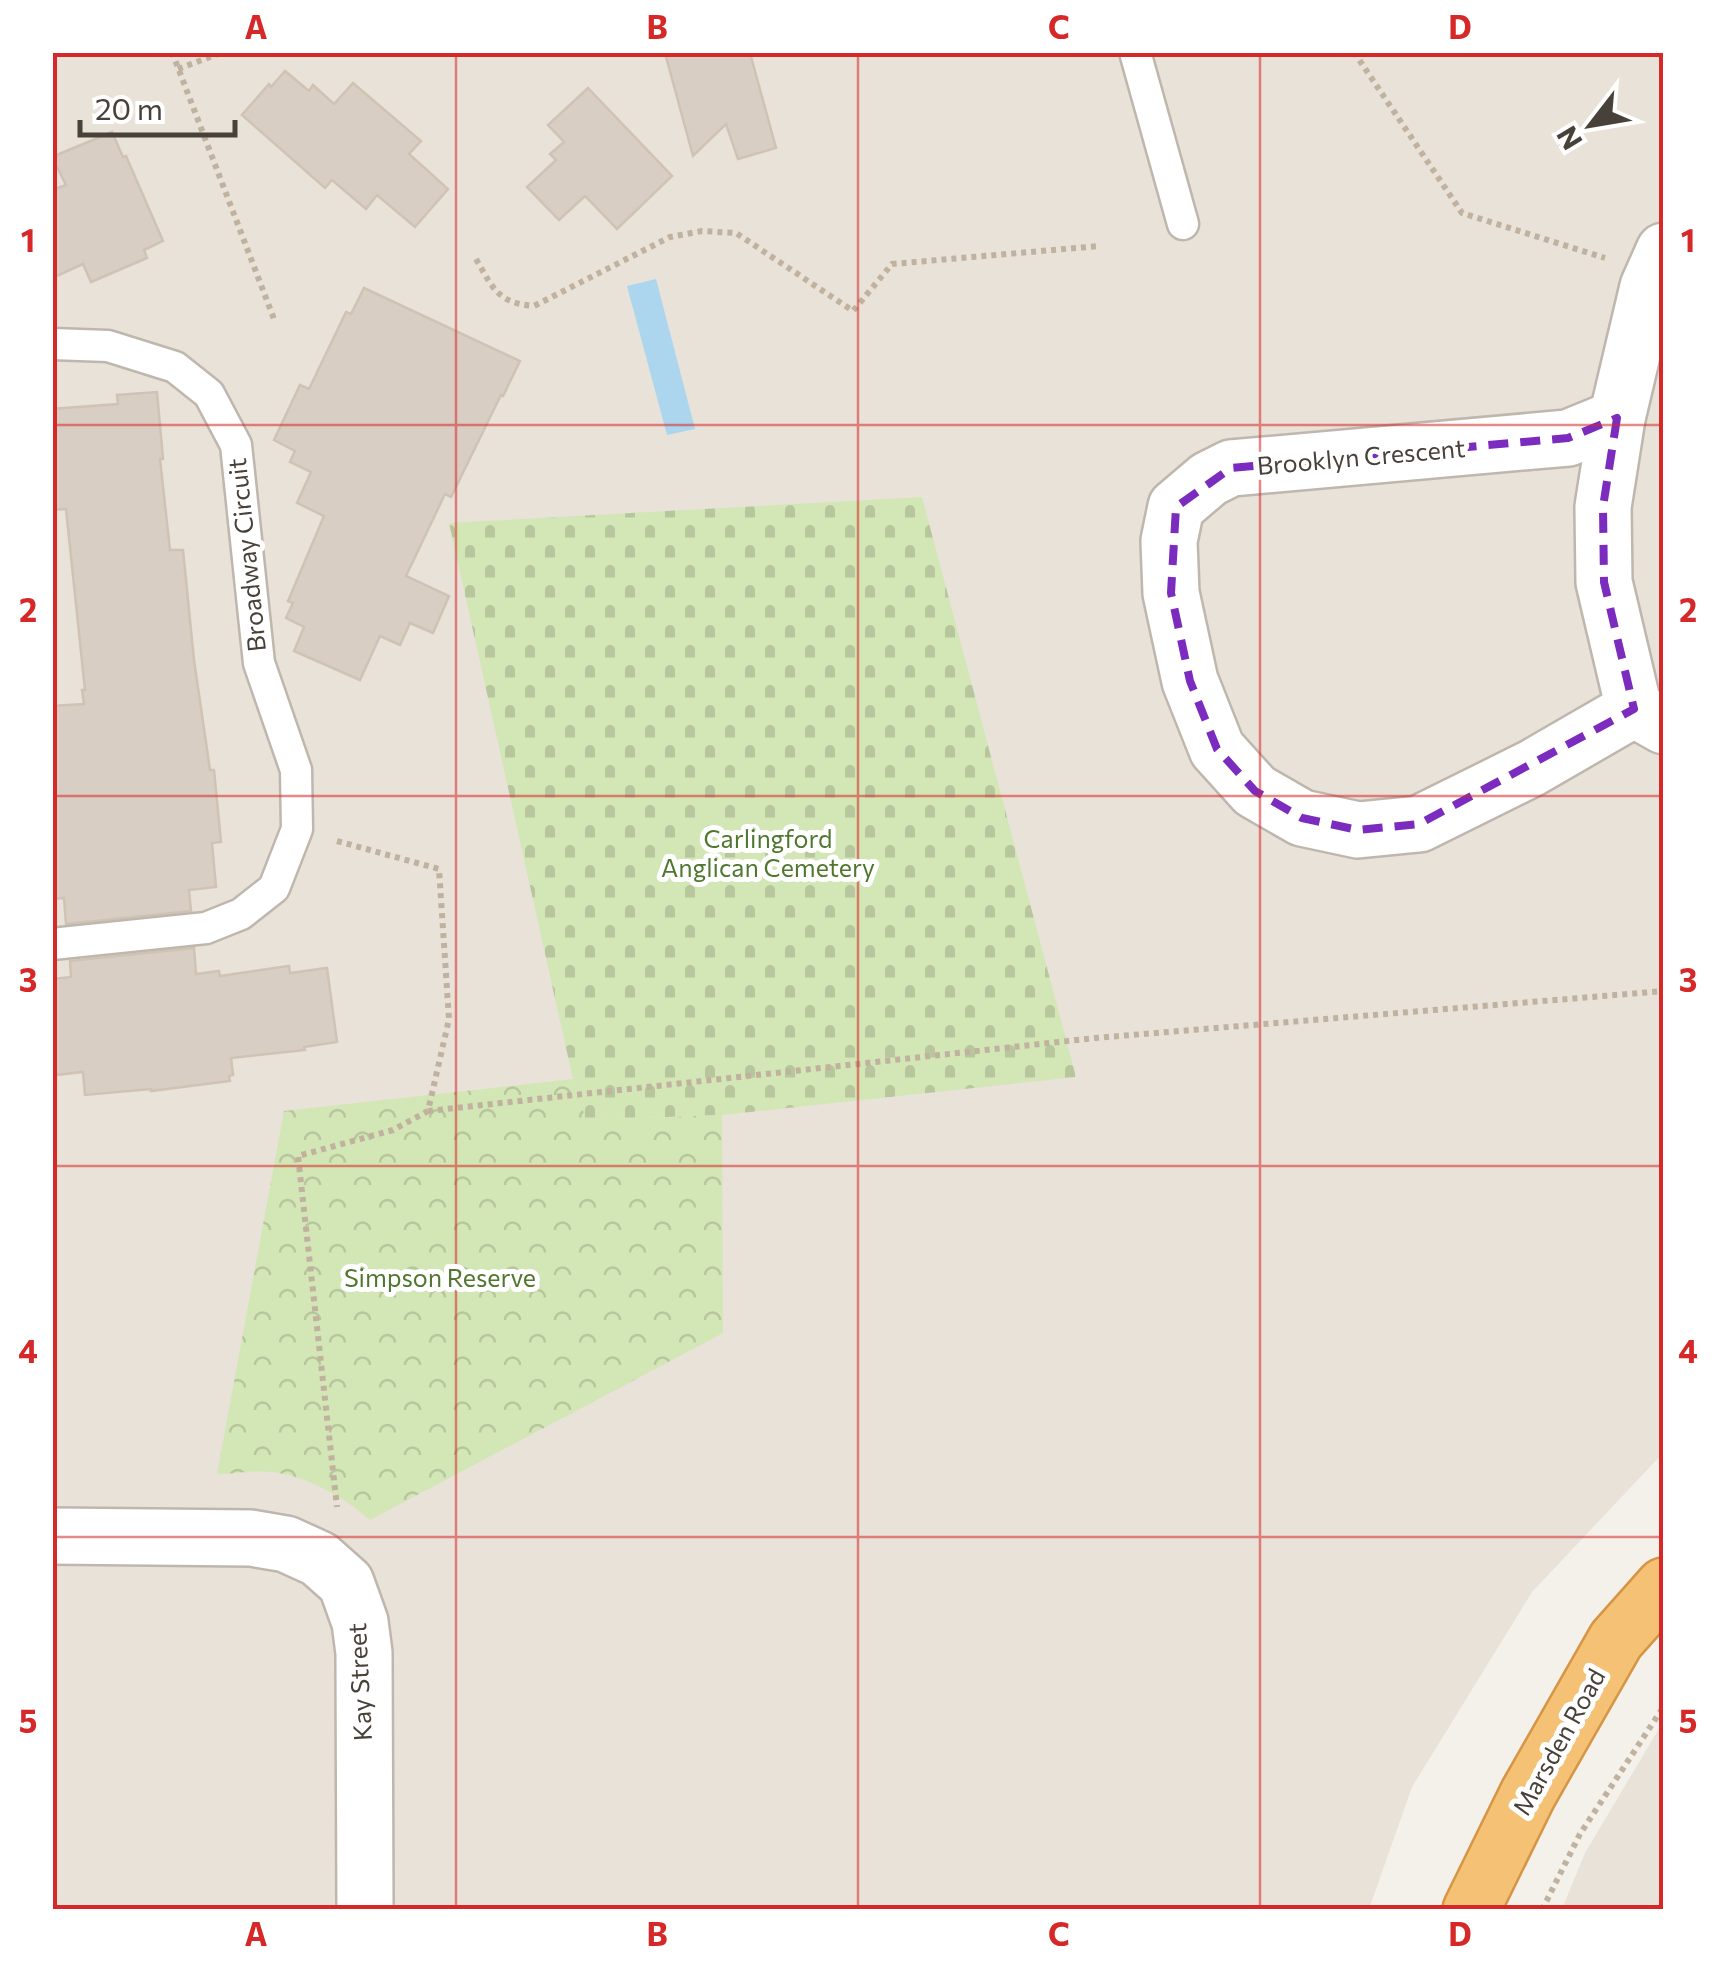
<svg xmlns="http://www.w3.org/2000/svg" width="1716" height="1962" font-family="Commissioner,sans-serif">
  <defs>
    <pattern id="cemetery-stones" width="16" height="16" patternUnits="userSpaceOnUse" patternTransform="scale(2.5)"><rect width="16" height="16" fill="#d3e6b6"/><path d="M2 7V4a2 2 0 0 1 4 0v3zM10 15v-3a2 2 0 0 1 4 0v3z" fill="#b7c69d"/></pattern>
    <pattern id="park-crowns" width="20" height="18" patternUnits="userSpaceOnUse" patternTransform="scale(2.5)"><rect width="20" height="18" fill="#d3e6b6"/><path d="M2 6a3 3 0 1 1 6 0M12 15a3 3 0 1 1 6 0" fill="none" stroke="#b7c69d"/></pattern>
  </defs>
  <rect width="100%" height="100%" fill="#f4f0ea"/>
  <g fill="#e8e2d9">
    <polygon points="52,53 1663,53 1663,1453 1532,1592 1412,1787 1369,1909 53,1909"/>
    <polygon points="1663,1722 1663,1909 1562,1909 1585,1853"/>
  </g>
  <polygon fill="url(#cemetery-stones)" points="922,497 1076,1077 722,1115 585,1120 573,1079 449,523"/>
  <path fill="url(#park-crowns)" d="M 573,1079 L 586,1120 L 722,1115 L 723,1333 L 370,1520 C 344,1497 307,1476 272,1472 C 254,1470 234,1474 217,1474 L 284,1111 Z"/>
  <polygon fill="#abd6ed" points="656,279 695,429 667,435 627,286"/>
  <g fill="#d8cec3" stroke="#d0c3b4" stroke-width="2.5">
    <polygon points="665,53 750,53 776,148 738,159 726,124 693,156"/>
    <polygon points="285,71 309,91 313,85 334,104 353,83 421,141 409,154 448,189 415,227 377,195 366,209 332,180 325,188 242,115 269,84 271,87"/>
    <polygon points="588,88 672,176 617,229 585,196 559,220 527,187 556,160 550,154 564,142 548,125"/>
    <polygon points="112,132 123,157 126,156 163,241 144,250 147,258 91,282 83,264 52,278 52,190 66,185 52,157"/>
    <polygon points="364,288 520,361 503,396 501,395 451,497 445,494 406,576 449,596 433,633 410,623 400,645 380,636 360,680 294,651 304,627 286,618 293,603 288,601 324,516 297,503 311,472 290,462 295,451 274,440 300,385 309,389 346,312 351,314"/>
    <polygon points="157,392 163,459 160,459 170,550 183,550 194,660 210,770 214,770 221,842 212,843 216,887 189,890 191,911 66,924 64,898 52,899 52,706 84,704 82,690 85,690 66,509 52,510 52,409 118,404 117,395"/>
    <polygon points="194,948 196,974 219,971 220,976 289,966 290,973 327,968 337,1042 304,1047 305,1050 231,1058 233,1075 229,1076 230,1081 151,1091 151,1089 85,1095 83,1072 55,1075 52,979 71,977 70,961"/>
  </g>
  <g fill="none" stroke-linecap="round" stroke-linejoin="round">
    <g stroke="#bfb7ad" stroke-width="35">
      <g id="lane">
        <polyline points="1135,52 1183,224"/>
        <polyline points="52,344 108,346 175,367 209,394 236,445 259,663 296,770 297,829 274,888 241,914 206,928 52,944"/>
      </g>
    </g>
    <g stroke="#bfb7ad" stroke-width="60">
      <g id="street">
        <polyline points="1664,251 1648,287 1617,418 1603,507 1604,582 1634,709 1664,726"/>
        <polyline points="1617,418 1568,438 1231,468 1209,479 1176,507 1169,541 1171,593 1190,681 1217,749 1255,791 1302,818 1358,830 1419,824 1532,768 1634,709"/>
        <polyline points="52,1536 251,1538 286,1544 319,1559 346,1583 360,1622 364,1653 365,1910"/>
      </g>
    </g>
    <g stroke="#d59544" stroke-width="60">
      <polyline id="highway" points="1471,1910 1528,1794 1616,1640 1664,1586"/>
    </g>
    <g stroke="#c0b29f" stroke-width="6" stroke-dasharray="5 5" stroke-linecap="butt">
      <polyline points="172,52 274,319"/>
      <polyline points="1354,52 1462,213 1605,258"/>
      <polyline points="178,69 223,52"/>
      <path d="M 476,259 C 493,288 497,303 534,306 L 670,237 L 702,231 L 736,233 L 853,311 L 892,264 L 1099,246"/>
      <polyline points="337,841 439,869 449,1019 428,1111 393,1130 298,1156 337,1507"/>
      <polyline points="428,1111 1095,1038 1664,991"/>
      <polyline points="1542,1910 1580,1834 1664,1706"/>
    </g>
    <use href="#lane" stroke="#fff" stroke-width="30"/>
    <use href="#street" stroke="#fff" stroke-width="55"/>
    <use href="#highway" stroke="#f5c174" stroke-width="55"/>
  </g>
  <path fill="none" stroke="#7b2cbf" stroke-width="8" stroke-dasharray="20 12" stroke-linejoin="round" d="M 1617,418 L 1603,507 L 1604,582 L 1634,709 L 1419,824 L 1358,830 L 1302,818 L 1255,791 L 1217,749 L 1190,681 L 1171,593 L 1176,507 L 1231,468 L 1568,438 Z"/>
  <path fill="none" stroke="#d62828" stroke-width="2.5" stroke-opacity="0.55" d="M 456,52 L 456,1910M 858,52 L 858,1910M 1260,52 L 1260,1910M 52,425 L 1664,425M 52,796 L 1664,796M 52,1166 L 1664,1166M 52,1537 L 1664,1537"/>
  <g text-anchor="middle" stroke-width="10" stroke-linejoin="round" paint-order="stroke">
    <g font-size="25" fill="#484139" stroke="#fff">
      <text transform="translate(1361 457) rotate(-5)" y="9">Brooklyn Crescent</text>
      <text transform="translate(247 555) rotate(-96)" y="9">Broadway Circuit</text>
      <text transform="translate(360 1682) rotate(-93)" y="9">Kay Street</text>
      <text transform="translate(1559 1742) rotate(-61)" y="9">Marsden Road</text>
    </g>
    <g font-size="25" fill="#4f772e" stroke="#fff">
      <text x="768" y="848">Carlingford<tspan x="768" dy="29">Anglican Cemetery</tspan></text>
      <text x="440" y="1287">Simpson Reserve</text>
    </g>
  </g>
  <rect width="1716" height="1962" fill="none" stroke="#ffffff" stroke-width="110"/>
  <g transform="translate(1591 125) rotate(239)" stroke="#ffffff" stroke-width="8" paint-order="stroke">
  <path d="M0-8L18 38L0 25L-18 38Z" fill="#484139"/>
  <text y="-15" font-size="28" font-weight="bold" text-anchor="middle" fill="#484139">N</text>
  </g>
  <path d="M80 120v15h155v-15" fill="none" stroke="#484139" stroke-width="5"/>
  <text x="95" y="120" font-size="30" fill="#484139" stroke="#ffffff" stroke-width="8" paint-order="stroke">20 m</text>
  <rect x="55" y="55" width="1606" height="1852" fill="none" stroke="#d62828" stroke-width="4"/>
  <g font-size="32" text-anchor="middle" font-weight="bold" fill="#d62828">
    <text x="256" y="39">A</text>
    <text x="657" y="39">B</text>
    <text x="1059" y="39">C</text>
    <text x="1460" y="39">D</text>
    <text x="28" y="252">1</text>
    <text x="1688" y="252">1</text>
    <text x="28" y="622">2</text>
    <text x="1688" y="622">2</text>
    <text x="28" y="992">3</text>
    <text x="1688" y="992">3</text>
    <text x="28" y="1363">4</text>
    <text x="1688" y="1363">4</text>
    <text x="28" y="1733">5</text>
    <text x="1688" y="1733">5</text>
    <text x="256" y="1946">A</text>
    <text x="657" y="1946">B</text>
    <text x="1059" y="1946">C</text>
    <text x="1460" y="1946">D</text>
  </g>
</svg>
